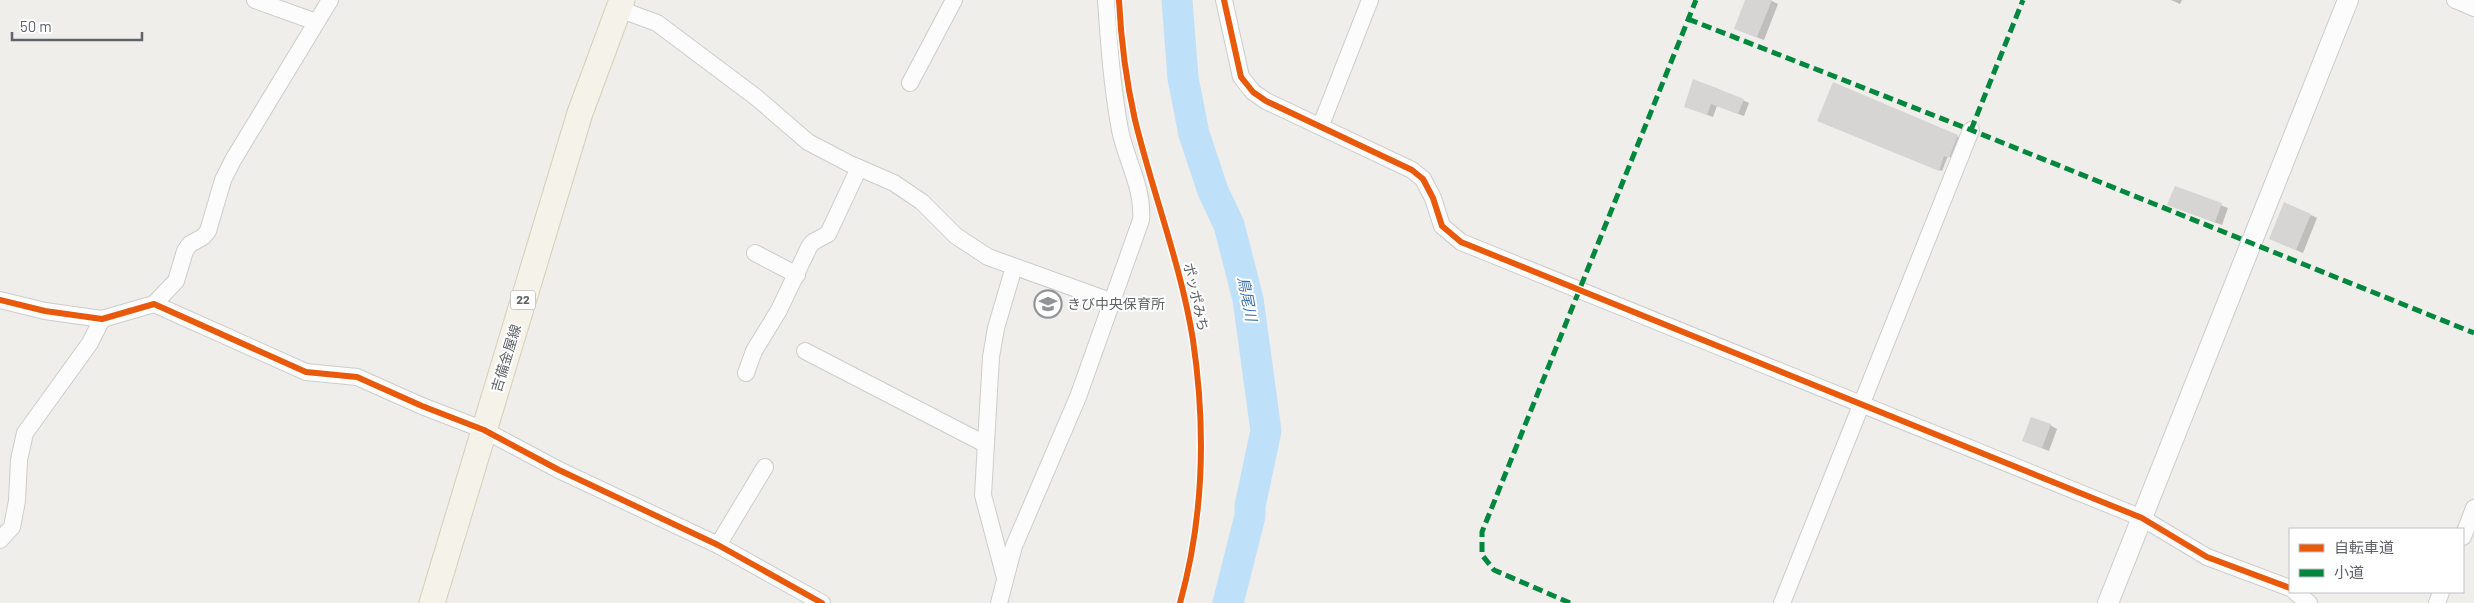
<svg xmlns="http://www.w3.org/2000/svg" width="2474" height="603" font-family="Barlow,'Noto Sans JP',sans-serif">
  <rect width="100%" height="100%" fill="#efeeea"/>
  <g fill="#0003">
    <polygon points="1746,0 1770,0 1778,4 1764,40 1735,29"/>
    <polygon points="2171,0 2182,0 2180,4"/>
    <polygon points="1694,81 1716,88 1749,103 1744,116 1717,106 1713,117 1686,107"/>
    <polygon points="1834,84 1961,138 1952,158 1948,156 1942,171 1821,122"/>
    <polygon points="2175,187 2228,208 2222,225 2176,208"/>
    <polygon points="2311,215 2317,218 2303,253 2277,242"/>
    <polygon points="2050,425 2057,429 2049,451 2024,441"/>
  </g>
  <g fill="none" stroke-linecap="round" stroke-linejoin="round">
    <polyline stroke="#bfe0f9" stroke-width="31" points="1177,0 1183,78 1194,134 1213,191 1229,225 1248,299 1266,431 1250,506 1250,516 1228,603"/>
  </g>
  <g fill="#d6d5d3">
    <polygon points="1745,0 1772,0 1757,37 1734,29"/>
    <polygon points="1693,79 1744,99 1738,114 1711,104 1707,115 1684,107"/>
    <polygon points="1833,82 1958,135 1949,158 1944,156 1939,171 1817,121"/>
    <polygon points="2175,186 2222,203 2215,222 2167,205"/>
    <polygon points="2284,202 2311,214 2296,250 2269,239"/>
    <polygon points="2031,417 2051,424 2042,448 2022,441"/>
  </g>
  <g fill="none" stroke-linecap="round" stroke-linejoin="round">
    <g stroke="#cbcccc" stroke-width="18">
      <g id="minor">
        <polyline points="255,0 316,22"/>
        <polyline points="1224,0 1241,77 1253,92 1266,101 1412,170 1423,179 1433,198 1442,226 1461,242 2142,518 2207,557 2290,588"/>
        <polyline points="2455,0 2474,8"/>
        <polyline points="619,9 657,23 757,98 808,142 848,163 894,183 922,202 956,236 988,257 1113,302"/>
        <polyline points="910,83 954,0"/>
        <polyline points="1321,125 1370,0"/>
        <polyline points="755,253 797,275"/>
        <polyline points="0,300 45,311 102,319 154,304 306,372 357,377 422,406 484,430 559,470 718,545 822,603"/>
        <polyline points="154,304 176,281 185,251 190,244 203,237 208,231 223,180 233,160 330,0"/>
        <polyline points="805,351 985,444"/>
        <polyline points="746,373 754,351 779,310 809,247 813,242 828,234 859,168"/>
        <polyline points="2463,537 2474,508"/>
        <polyline points="0,540 12,527 17,501 19,460 25,433 90,343 102,319"/>
        <polyline points="718,545 765,467"/>
        <polyline points="1005,578 983,495 991,357 996,328 1014,267"/>
        <polyline points="2295,592 2309,603"/>
        <path d="M 999,603 L 1014,546 L 1078,397 L 1141,220 C 1144,189 1126,160 1120,130 C 1112,87 1109,44 1106,0"/>
        <polyline points="1782,603 1971,130"/>
        <polyline points="2437,603 2441,592"/>
      </g>
    </g>
    <g stroke="#cbcccc" stroke-width="22">
      <polyline id="tertiary" points="2108,603 2348,0"/>
    </g>
    <g stroke="#d7ceb8" stroke-width="27">
      <polyline id="primary" points="432,603 580,113 622,0"/>
    </g>
    <use href="#minor" stroke="#fdfcfc" stroke-width="16"/>
    <use href="#tertiary" stroke="#fdfcfc" stroke-width="20"/>
    <use href="#primary" stroke="#f4f2e9" stroke-width="25"/>
    <g stroke="#00873e" stroke-width="5" stroke-dasharray="10 5" stroke-linecap="butt">
      <polyline points="1688,19 1971,130 2474,333"/>
      <polyline points="1971,130 2023,0"/>
      <polyline points="1570,603 1494,570 1482,555 1482,532 1696,0"/>
    </g>
    <g stroke="#fff" stroke-width="9">
      <g id="cycleway">
        <path d="M 1119,0 C 1121,41 1126,80 1135,120 C 1153,194 1181,265 1193,340 C 1206,428 1204,517 1180,603"/>
        <polyline points="1224,0 1241,77 1253,92 1266,101 1412,170 1423,179 1433,198 1442,226 1461,242 2142,518 2207,557 2290,588"/>
        <polyline points="0,300 45,311 102,319 154,304 306,372 357,377 422,406 484,430 559,470 718,545 822,603"/>
      </g>
    </g>
    <use href="#cycleway" stroke="#e8590c" stroke-width="6"/>
  </g>
  <defs>
    <g id="school-ring" transform="scale(1.4375)"><circle r="9.5" fill="#fff" stroke="#919496" stroke-width="1.5"/><path d="M0-5L7-2L0 1L-7-2ZM-4 1L0 2.5L4 1V4Q0 6-4 4Z" fill="#919496"/></g>
  </defs>
  <g fill-rule="evenodd">
    <use href="#school-ring" x="1048" y="304"/>
  </g>
  <g text-anchor="middle" stroke-width="4" stroke-linejoin="round" paint-order="stroke">
    <rect fill="#fff" stroke="#8f9295" stroke-width="1" x="510.5" y="290.5" width="25" height="19" rx="4"/>
    <g font-size="12" font-weight="bold" fill="#5f6368">
      <text x="523" y="304">22</text>
    </g>
    <g font-size="14" fill="#5f6368" stroke="#fff">
      <text transform="translate(1196 297) rotate(77)" y="5">ポッポみち</text>
      <text transform="translate(506 358) rotate(-73)" y="5">吉備金屋線</text>
    </g>
    <g font-size="14" fill="#5f6368" stroke="#fff" text-anchor="start">
      <text x="1067" y="309">きび中央保育所</text>
    </g>
    <g font-size="15" font-style="italic" fill="#4174aa" stroke="#fff">
      <text transform="translate(1247 299) rotate(79)" y="5">鳥尾川</text>
    </g>
  </g>
  <rect x="2289" y="528" width="175" height="65" fill="#ffffff" stroke="#bfc1c3"/>
  <rect x="2299" y="544" width="25" height="8" fill="#e8590c" stroke="#bfc1c3"/>
  <text x="2334" y="553" font-size="15" fill="#5f6368">自転車道</text>
  <rect x="2299" y="569" width="25" height="8" fill="#00873e" stroke="#bfc1c3"/>
  <text x="2334" y="578" font-size="15" fill="#5f6368">小道</text>
  <path d="M12 32v8h130v-8" fill="none" stroke="#5f6368" stroke-width="2.5"/>
  <text x="20" y="32" font-size="15" fill="#5f6368" stroke="#ffffff" stroke-width="4" paint-order="stroke">50 m</text>
</svg>
